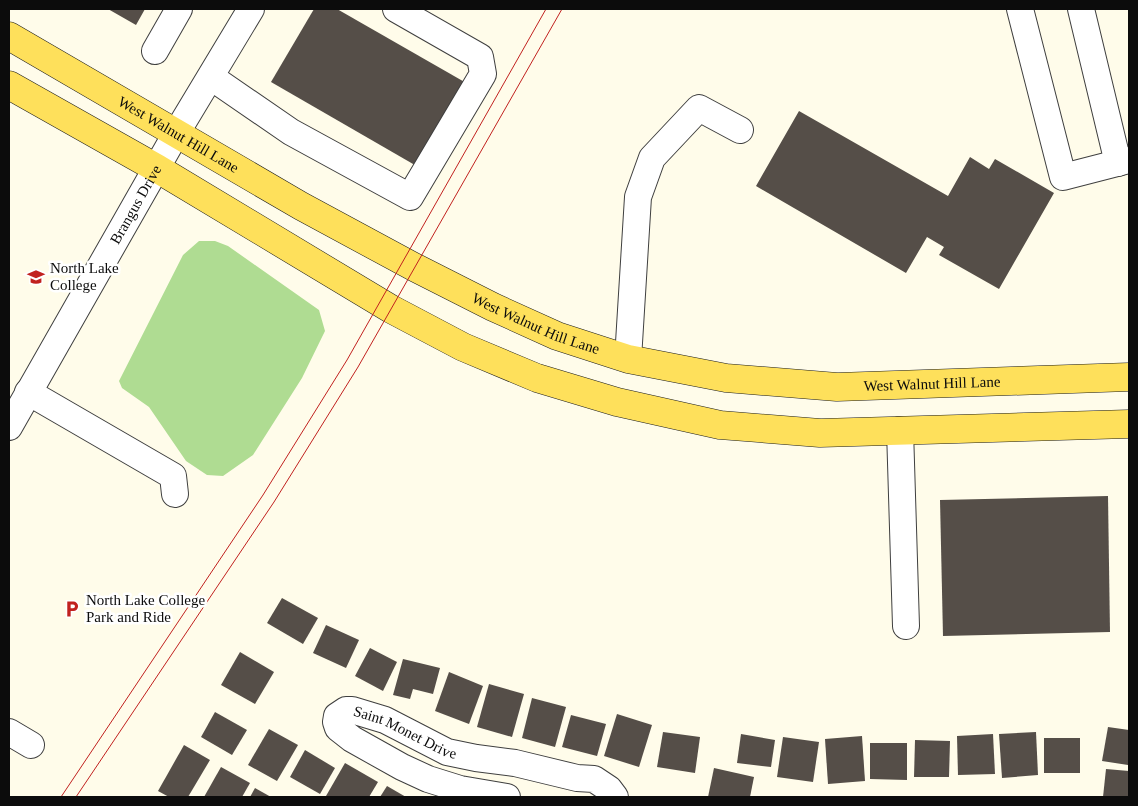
<svg xmlns="http://www.w3.org/2000/svg" width="1138" height="806" font-family="'Times New Roman',serif">
  <rect width="100%" height="100%" fill="#fffcea"/>
  <polygon fill="#afdc92" points="199,241 215,241 228,246 319,310 325,331 302,378 253,455 223,476 207,475 186,461 149,407 122,388 119,381 183,255"/>
  <g fill="#554e48">
    <polygon points="108,9 145,9 136,25"/>
    <polygon points="314,9 337,9 468,84 420,168 271,82"/>
    <polygon points="799,111 948,196 970,157 989,169 995,159 1054,193 999,289 939,255 944,247 927,237 906,273 756,186"/>
    <polygon points="1108,496 1110,632 943,636 940,500"/>
    <polygon points="282,598 318,618 303,644 267,623"/>
    <polygon points="326,625 359,640 346,668 313,653"/>
    <polygon points="370,648 397,662 383,691 355,676"/>
    <polygon points="240,652 274,672 255,704 221,685"/>
    <polygon points="403,659 440,668 433,694 413,689 410,699 393,695"/>
    <polygon points="449,672 483,686 469,724 435,711"/>
    <polygon points="489,684 524,694 512,737 477,727"/>
    <polygon points="532,698 566,707 555,747 522,738"/>
    <polygon points="215,712 247,730 232,755 201,737"/>
    <polygon points="617,714 652,725 639,767 604,756"/>
    <polygon points="571,715 606,724 597,756 562,747"/>
    <polygon points="1108,727 1129,730 1128,765 1102,761"/>
    <polygon points="269,729 298,745 277,781 248,765"/>
    <polygon points="663,732 700,737 695,773 657,767"/>
    <polygon points="1036,732 1038,775 1002,778 999,734"/>
    <polygon points="741,734 775,740 771,767 737,763"/>
    <polygon points="993,734 995,774 958,775 957,736"/>
    <polygon points="862,736 865,781 828,784 825,739"/>
    <polygon points="783,737 819,742 813,782 777,777"/>
    <rect x="1044" y="738" width="36" height="35"/>
    <polygon points="915,740 950,741 949,777 914,777"/>
    <polygon points="870,743 907,743 907,780 870,779"/>
    <polygon points="184,745 210,760 188,797 169,797 158,791"/>
    <polygon points="305,750 335,768 320,794 290,777"/>
    <polygon points="345,763 378,782 369,797 326,796"/>
    <polygon points="221,767 250,783 242,797 204,797"/>
    <polygon points="714,768 754,777 750,797 708,797"/>
    <polygon points="1106,769 1129,771 1129,797 1103,797"/>
    <polygon points="387,786 406,797 380,797"/>
    <polygon points="255,788 271,797 250,797"/>
  </g>
  <g fill="none" stroke-linecap="round" stroke-linejoin="round">
    <g stroke="#3f3f3f" stroke-width="28">
      <g id="minor">
        <polyline points="1020,9 1063,177 1129,160"/>
        <polyline points="1081,9 1118,163"/>
        <polyline points="155,51 179,9"/>
        <polyline points="211,77 291,132 410,197 483,74 480,57 396,9"/>
        <polyline points="628,359 638,197 652,158 699,108 740,130"/>
        <polyline points="28,392 173,476 175,494"/>
        <path id="s1" d="M 9,427 L 177,132 L 251,9"/>
        <polyline points="900,430 906,626"/>
        <polyline points="9,732 31,745"/>
        <path id="s2" d="M 507,797 L 460,789 L 428,779 L 402,767 L 352,739 L 338,728 L 336,722 L 337,716 L 346,710 L 352,710 L 385,720 L 447,752 L 476,758 L 515,763 L 577,778 L 594,779 L 609,789 L 615,797"/>
      </g>
    </g>
    <g stroke="#1d1d1d" stroke-width="29">
      <g id="major">
        <path id="s3" d="M 9,36 L 301,206 L 414,267 L 493,307 L 557,336 L 628,359 L 726,378 L 837,387 L 1129,377"/>
        <polyline points="9,85 158,169 391,309 463,347 537,378 617,402 720,425 820,433 1129,424"/>
      </g>
    </g>
    <use href="#minor" stroke="#fff" stroke-width="26"/>
    <use href="#major" stroke="#fee05b" stroke-width="28"/>
    <g stroke="#c1211f" stroke-width="1">
      <polyline points="61,797 263,495 347,360 546,9"/>
      <polyline points="76,797 274,502 358,367 562,9"/>
    </g>
  </g>
  <defs>
    <g id="university-bare" transform="scale(1.35)"><path d="M0-5L7-2L0 1L-7-2ZM-4 1L0 2.5L4 1V4Q0 6-4 4Z" fill="#c1211f" stroke="#fff" stroke-width="2.5" paint-order="stroke"/></g>
    <g id="parking-bare" transform="scale(1.35)"><path d="M-3.5-5.5H1a3.5 3.5 0 0 1 0 7H-1V5.5H-3.5ZM-1-3.4V-.6H.8a1.4 1.4 0 0 0 0-2.8Z" fill="#c1211f" stroke="#fff" stroke-width="2.5" paint-order="stroke"/></g>
  </defs>
  <g fill-rule="evenodd">
    <use href="#university-bare" x="36" y="277"/>
    <use href="#parking-bare" x="72" y="609"/>
  </g>
  <g text-anchor="middle" stroke-width="5" stroke-linejoin="round" paint-order="stroke">
    <g font-size="15" fill="#0c0c0c" stroke="#fff">
      <text dy="5" stroke="none"><textPath href="#s3" startOffset="196">West Walnut Hill Lane</textPath></text>
      <text dy="5" stroke="none"><textPath href="#s1" startOffset="256">Brangus Drive</textPath></text>
      <text dy="5" stroke="none"><textPath href="#s3" startOffset="601">West Walnut Hill Lane</textPath></text>
      <text dy="5" stroke="none"><textPath href="#s3" startOffset="1006">West Walnut Hill Lane</textPath></text>
      <text dy="5" stroke="none"><textPath href="#s2" startOffset="272">Saint Monet Drive</textPath></text>
    </g>
    <g font-size="15" fill="#0c0c0c" stroke="#fff" text-anchor="start">
      <text x="50" y="273">North Lake<tspan x="50" dy="17">College</tspan></text>
      <text x="86" y="605">North Lake College<tspan x="86" dy="17">Park and Ride</tspan></text>
    </g>
  </g>
  <rect width="1138" height="806" fill="none" stroke="#0c0c0c" stroke-width="20"/>
</svg>
